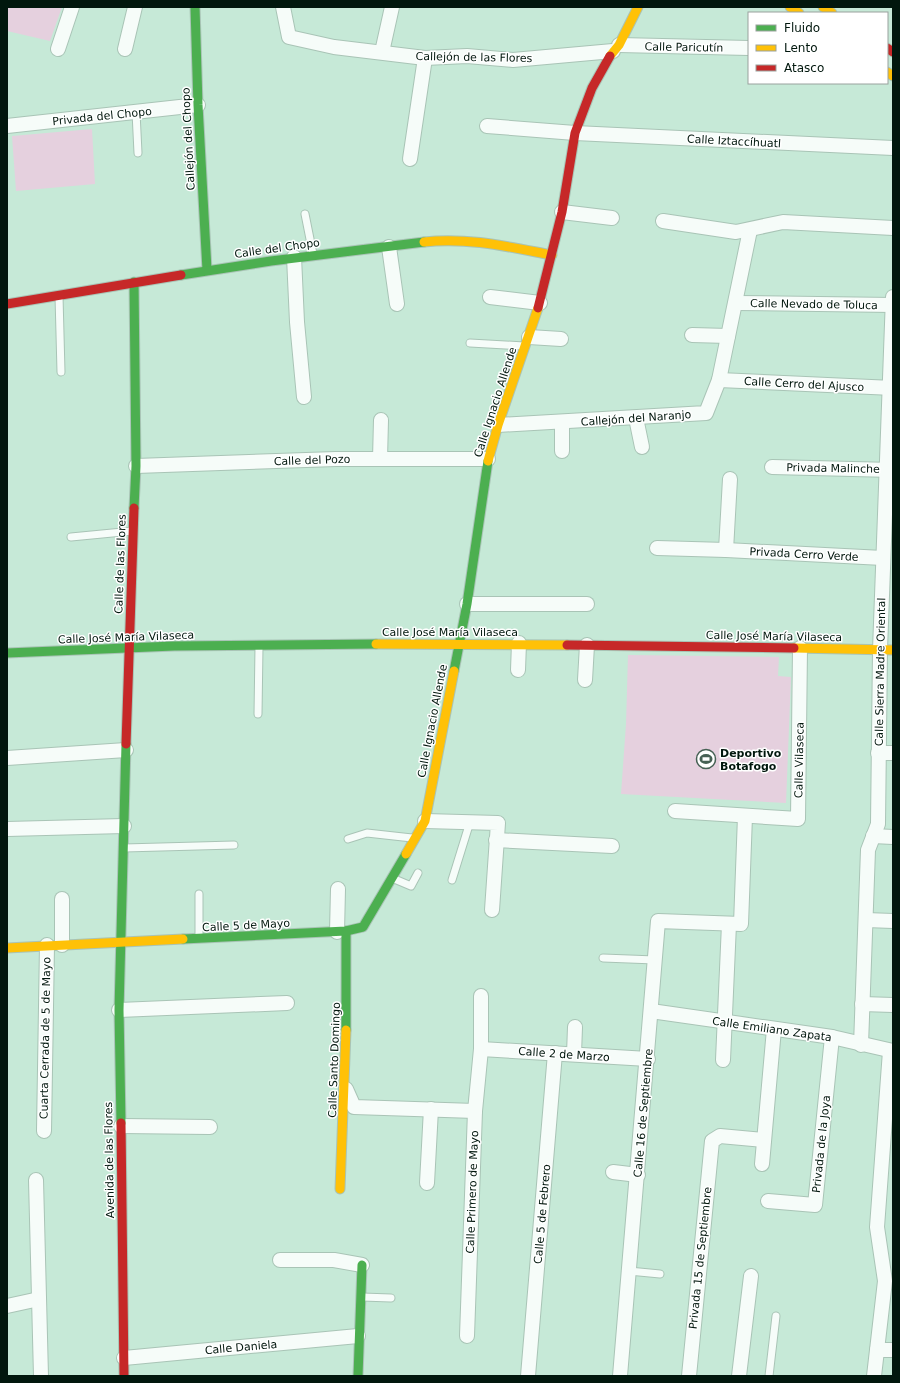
<svg xmlns="http://www.w3.org/2000/svg" width="900" height="1383" font-family="'DejaVu Sans',sans-serif">
  <rect width="100%" height="100%" fill="#c6e9d7"/>
  <g fill="#e5d0de">
    <polygon points="7,7 62,7 50,41 7,31"/>
    <polygon points="92,129 95,184 16,191 12,136"/>
    <polygon points="628,655 779,657 778,676 791,677 786,803 621,794 626,724"/>
  </g>
  <g fill="none" stroke-linecap="round" stroke-linejoin="round">
    <g stroke="#a9c4b6" stroke-width="9">
      <g id="lane">
        <polyline points="136,112 138,153"/>
        <polyline points="305,214 313,254"/>
        <polyline points="59,296 61,372"/>
        <polyline points="470,343 524,346"/>
        <polyline points="71,537 133,531"/>
        <polyline points="258,714 259,647"/>
        <polyline points="348,839 367,833 412,838"/>
        <polyline points="124,848 234,845"/>
        <polyline points="392,878 411,886 418,873"/>
        <polyline points="452,880 470,822"/>
        <polyline points="199,937 199,894"/>
        <polyline points="603,958 655,960"/>
        <polyline points="629,1271 660,1274"/>
        <polyline points="362,1297 391,1298"/>
        <polyline points="769,1376 776,1316"/>
      </g>
    </g>
    <g stroke="#a9c4b6" stroke-width="16">
      <g id="street">
        <polyline points="283,7 289,37 334,47 425,58 467,56 513,60 613,51"/>
        <polyline points="619,45 749,48"/>
        <polyline points="58,49 72,7"/>
        <polyline points="125,49 135,7"/>
        <polyline points="382,52 392,7"/>
        <polyline points="7,126 198,105"/>
        <polyline points="487,126 575,133 893,148"/>
        <polyline points="410,159 425,58"/>
        <polyline points="562,212 612,218"/>
        <polyline points="663,221 736,232 783,222 893,228"/>
        <polyline points="389,247 397,304"/>
        <polyline points="294,257 297,322 304,397"/>
        <polyline points="490,297 540,303"/>
        <polyline points="736,303 893,305"/>
        <polyline points="692,335 728,336"/>
        <polyline points="529,337 561,339"/>
        <polyline points="719,380 893,388"/>
        <polyline points="636,418 642,447"/>
        <polyline points="498,425 706,413 719,380 750,230"/>
        <polyline points="562,451 562,422"/>
        <polyline points="380,459 381,420"/>
        <polyline points="136,466 336,459 488,459"/>
        <polyline points="772,467 893,470"/>
        <polyline points="657,548 726,550 883,558"/>
        <polyline points="726,550 730,479"/>
        <polyline points="467,604 587,604"/>
        <polyline points="518,670 519,643"/>
        <polyline points="585,680 587,645"/>
        <polyline points="878,753 893,753"/>
        <polyline points="7,758 126,750"/>
        <polyline points="675,811 798,819 800,648"/>
        <polyline points="425,821 498,823 492,910"/>
        <polyline points="7,829 124,826"/>
        <polyline points="873,836 893,837"/>
        <polyline points="496,840 612,846"/>
        <polyline points="62,899 62,945"/>
        <polyline points="866,920 893,921"/>
        <polyline points="337,932 338,889"/>
        <polyline points="862,1004 893,1005"/>
        <polyline points="119,1010 287,1003"/>
        <polyline points="651,1011 832,1037 893,1051"/>
        <polyline points="861,1045 868,850 878,824 880,650 893,297"/>
        <polyline points="481,1049 648,1059"/>
        <polyline points="574,1054 575,1027"/>
        <polyline points="723,1060 729,924"/>
        <polyline points="346,1089 354,1107 475,1111"/>
        <polyline points="121,1126 210,1127"/>
        <polyline points="44,1131 47,945"/>
        <polyline points="762,1164 774,1029"/>
        <polyline points="613,1172 638,1175"/>
        <polyline points="36,1180 41,1376"/>
        <polyline points="427,1183 431,1109"/>
        <polyline points="768,1201 815,1205 832,1037"/>
        <polyline points="280,1260 334,1260 362,1265"/>
        <polyline points="7,1306 39,1299"/>
        <polyline points="467,1336 475,1111 481,1049 481,996"/>
        <polyline points="877,1350 893,1350"/>
        <polyline points="124,1358 358,1336"/>
        <polyline points="528,1376 555,1053"/>
        <polyline points="620,1376 658,921 741,924 745,816"/>
        <polyline points="689,1376 712,1141 720,1136 764,1140"/>
        <polyline points="739,1376 751,1276"/>
        <polyline points="874,1376 885,1281 877,1227 890,1051"/>
      </g>
    </g>
    <g stroke="#a9c4b6" stroke-width="11">
      <g id="fast">
        <polyline points="195,7 198,105 207,270"/>
        <polyline points="181,275 271,261 424,242"/>
        <polyline points="134,282 136,466 134,508"/>
        <polyline points="7,653 174,646 376,644"/>
        <polyline points="454,671 467,604 488,461"/>
        <polyline points="346,931 346,1030"/>
        <polyline points="183,939 346,931 363,927 406,854"/>
        <polyline points="121,1123 119,1010 126,744"/>
        <polyline points="358,1376 362,1265"/>
      </g>
    </g>
    <g stroke="#a9c4b6" stroke-width="11">
      <g id="slow">
        <polyline points="790,7 799,13"/>
        <polyline points="823,7 832,13"/>
        <polyline points="610,56 619,45 638,7"/>
        <polyline points="887,72 893,76"/>
        <path d="M 424,242 C 468,237 509,247 552,255"/>
        <polyline points="488,461 498,425 538,308"/>
        <polyline points="376,644 567,645"/>
        <polyline points="794,648 893,650"/>
        <polyline points="406,854 425,821 454,671"/>
        <polyline points="7,948 183,939"/>
        <polyline points="340,1189 346,1030"/>
      </g>
    </g>
    <g stroke="#a9c4b6" stroke-width="11">
      <g id="jam">
        <polyline points="887,48 893,52"/>
        <polyline points="7,304 181,275"/>
        <polyline points="538,308 562,212 575,133 592,88 610,56"/>
        <polyline points="567,645 794,648"/>
        <polyline points="126,744 134,508"/>
        <polyline points="121,1123 124,1376"/>
      </g>
    </g>
    <use href="#lane" stroke="#f6fcf9" stroke-width="7"/>
    <use href="#street" stroke="#f6fcf9" stroke-width="14"/>
    <use href="#fast" stroke="#4caf50" stroke-width="9"/>
    <use href="#slow" stroke="#ffc107" stroke-width="9"/>
    <use href="#jam" stroke="#c62828" stroke-width="9"/>
  </g>
  <defs>
    <g id="stadium-ring" transform="scale(1)"><circle r="9.5" fill="#fff" stroke="#466054" stroke-width="1.5"/><path d="M0-5a6.5 5 0 1 0 0 10a6.5 5 0 1 0 0-10ZM-3.5-1.8h7v3.6h-7Z" fill="#466054"/></g>
  </defs>
  <g fill-rule="evenodd">
    <use href="#stadium-ring" x="706" y="759"/>
  </g>
  <g text-anchor="middle" stroke-width="3" stroke-linejoin="round" paint-order="stroke">
    <g font-size="11" fill="#01170d" stroke="#fff">
      <text transform="translate(684 47) rotate(1)" y="4">Calle Paricutín</text>
      <text transform="translate(474 57) rotate(1)" y="4">Callejón de las Flores</text>
      <text transform="translate(102 116) rotate(-6)" y="4">Privada del Chopo</text>
      <text transform="translate(188 139) rotate(-93)" y="4">Callejón del Chopo</text>
      <text transform="translate(734 141) rotate(3)" y="4">Calle Iztaccíhuatl</text>
      <text transform="translate(277 248) rotate(-8)" y="4">Calle del Chopo</text>
      <text transform="translate(814 304) rotate(1)" y="4">Calle Nevado de Toluca</text>
      <text transform="translate(804 384) rotate(3)" y="4">Calle Cerro del Ajusco</text>
      <text transform="translate(495 402) rotate(-72)" y="4">Calle Ignacio Allende</text>
      <text transform="translate(636 418) rotate(-4)" y="4">Callejón del Naranjo</text>
      <text transform="translate(312 460) rotate(-2)" y="4">Calle del Pozo</text>
      <text transform="translate(833 468) rotate(1)" y="4">Privada Malinche</text>
      <text transform="translate(804 554) rotate(3)" y="4">Privada Cerro Verde</text>
      <text transform="translate(120 564) rotate(-88)" y="4">Calle de las Flores</text>
      <text x="450" y="636">Calle José María Vilaseca</text>
      <text transform="translate(774 636) rotate(1)" y="4">Calle José María Vilaseca</text>
      <text transform="translate(126 637) rotate(-2)" y="4">Calle José María Vilaseca</text>
      <text transform="translate(880 672) rotate(-89)" y="4">Calle Sierra Madre Oriental</text>
      <text transform="translate(432 721) rotate(-79)" y="4">Calle Ignacio Allende</text>
      <text transform="translate(799 760) rotate(-89)" y="4">Calle Vilaseca</text>
      <text transform="translate(246 925) rotate(-3)" y="4">Calle 5 de Mayo</text>
      <text transform="translate(772 1029) rotate(8)" y="4">Calle Emiliano Zapata</text>
      <text transform="translate(45 1038) rotate(-89)" y="4">Cuarta Cerrada de 5 de Mayo</text>
      <text transform="translate(564 1054) rotate(4)" y="4">Calle 2 de Marzo</text>
      <text transform="translate(334 1060) rotate(-88)" y="4">Calle Santo Domingo</text>
      <text transform="translate(643 1113) rotate(-85)" y="4">Calle 16 de Septiembre</text>
      <text transform="translate(821 1144) rotate(-84)" y="4">Privada de la Joya</text>
      <text transform="translate(109 1160) rotate(-91)" y="4">Avenida de las Flores</text>
      <text transform="translate(472 1192) rotate(-88)" y="4">Calle Primero de Mayo</text>
      <text transform="translate(542 1214) rotate(-85)" y="4">Calle 5 de Febrero</text>
      <text transform="translate(700 1258) rotate(-84)" y="4">Privada 15 de Septiembre</text>
      <text transform="translate(241 1347) rotate(-5)" y="4">Calle Daniela</text>
    </g>
    <g font-size="11" font-weight="bold" fill="#01170d" stroke="#fff" text-anchor="start">
      <text x="720" y="757">Deportivo<tspan x="720" dy="13">Botafogo</tspan></text>
    </g>
  </g>
  <rect width="900" height="1383" fill="none" stroke="#01170d" stroke-width="16"/>
  <rect x="748" y="12" width="140" height="72" fill="#ffffff" stroke="#99a29e"/>
  <rect x="756" y="25" width="20" height="6" fill="#4caf50" stroke="#99a29e"/>
  <text x="784" y="32" font-size="12" fill="#01170d">Fluido</text>
  <rect x="756" y="45" width="20" height="6" fill="#ffc107" stroke="#99a29e"/>
  <text x="784" y="52" font-size="12" fill="#01170d">Lento</text>
  <rect x="756" y="65" width="20" height="6" fill="#c62828" stroke="#99a29e"/>
  <text x="784" y="72" font-size="12" fill="#01170d">Atasco</text>
</svg>
